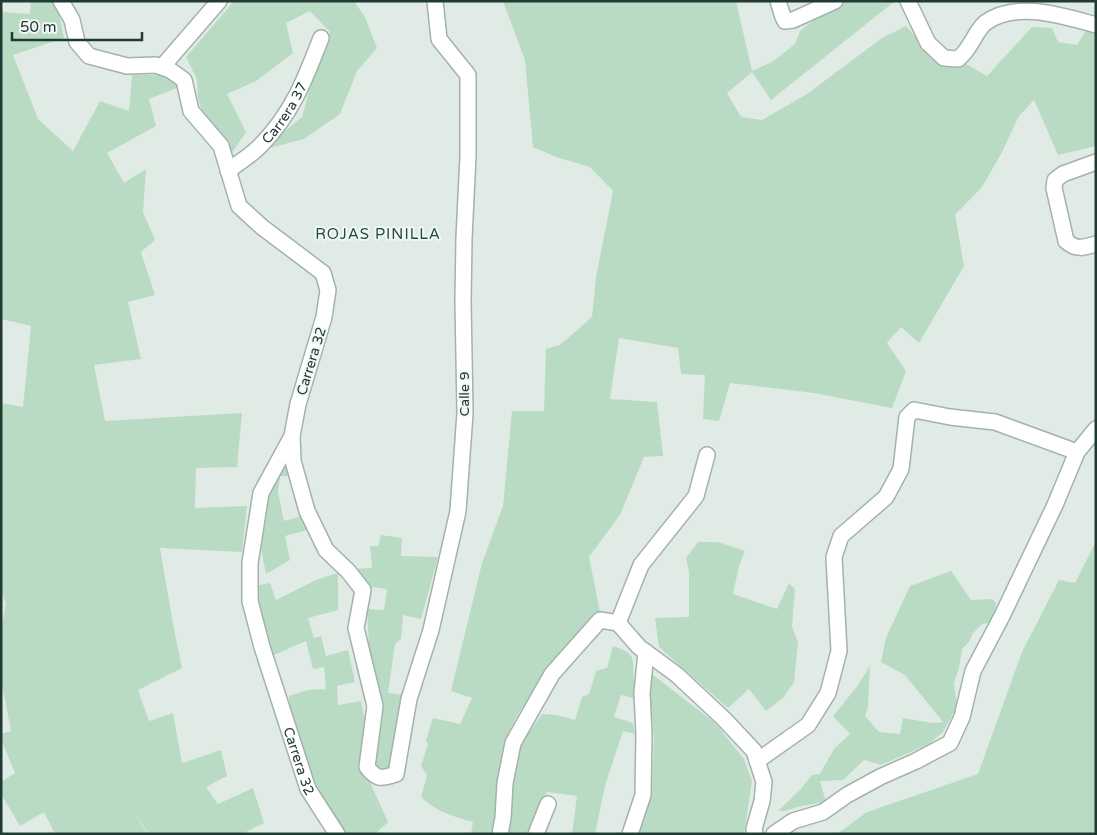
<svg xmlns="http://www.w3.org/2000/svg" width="1097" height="835" font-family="'Varela Round',sans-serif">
  <rect width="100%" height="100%" fill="#e0ebe6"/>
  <g fill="#badbc3">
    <polygon points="31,1 50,1 57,5 64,38 13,55 38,119 73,151 100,101 129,111 132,75 162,75 179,87 149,99 156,126 107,153 124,183 146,169 143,212 155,240 141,252 155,295 128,302 141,359 94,365 105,421 242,413 237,467 196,468 195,508 247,506 242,552 160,548 173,624 182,668 138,690 149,721 173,713 182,763 221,750 227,776 206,787 218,804 253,788 264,823 242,834 149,834 130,807 148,834 55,834 44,812 20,826 1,794 1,782 15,773 1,739 1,734 11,731 1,679 1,630 6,604 1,589 1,403 23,407 31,326 1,319 1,12 30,14"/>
    <polygon points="234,1 354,1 365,17 377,48 357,71 340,114 304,139 270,148 274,140 302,117 319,55 330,32 310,11 286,23 293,53 256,81 227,94 246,132 231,154 201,109 198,98 197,80 186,57"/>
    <path d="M 503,1 L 736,1 L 752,71 L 772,62 L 795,44 L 800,31 L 829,8 L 846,1 L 895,1 L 771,100 L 752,72 L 727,93 L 741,117 L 762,120 L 807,94 L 882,38 L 906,26 L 937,61 L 966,64 L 987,76 L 1032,27 L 1052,28 L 1058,42 L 1077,45 L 1089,26 L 1096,27 L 1096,146 L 1058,155 L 1034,100 L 1019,116 L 1001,154 L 982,187 L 955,215 L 964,266 L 919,343 L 901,327 L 887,343 L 906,371 L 892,408 L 814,393 L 730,383 L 719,421 L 703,419 L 705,375 L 681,374 L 678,348 L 619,338 L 610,399 L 657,402 L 663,456 L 644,457 L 620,515 L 589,557 L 600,612 L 594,616 L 557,657 L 518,714 L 506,738 L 500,766 L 498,807 L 492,834 L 471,834 L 473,822 C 454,817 435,811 421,797 L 427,775 L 421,766 L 428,744 L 426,740 L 433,718 L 460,724 L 472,698 L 451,691 L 482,563 L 503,506 L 512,411 L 544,411 L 546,349 L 560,345 L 592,317 L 596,277 L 613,191 L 590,167 L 556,157 L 533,147 L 525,60 Z"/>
    <polygon points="290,446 292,476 280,476 278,492 284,521 305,515 307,530 285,536 290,560 266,574 259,538 271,480"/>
    <polygon points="381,535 402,538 401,556 438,557 421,619 403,615 401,639 395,644 388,693 405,695 393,769 381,773 375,769 367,609 384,610 387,589 363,586 354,569 372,568 370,546 378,546"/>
    <polygon points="1096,541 1096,834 837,834 867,812 978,774 1022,652 1059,580 1075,583"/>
    <polygon points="698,542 718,542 745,551 739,566 733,594 777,609 789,583 795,589 792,626 798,643 794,682 783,698 766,711 749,689 728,708 659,647 655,618 689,617 689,572 686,558"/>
    <polygon points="951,571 971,600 992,599 996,603 993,622 982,624 973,633 969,642 962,649 959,668 954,683 957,707 943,732 929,744 881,765 864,760 843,780 820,781 826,802 801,806 785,811 778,811 800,790 812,775 820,774 834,749 850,734 833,716 856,688 870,666 868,707 865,716 879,732 900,734 903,718 932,723 943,722 905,675 881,662 886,638 910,586"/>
    <polygon points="338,573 338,610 308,618 314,638 321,636 326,656 348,650 355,682 337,686 338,705 361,701 365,722 368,778 388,822 375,834 340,834 312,788 291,722 289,696 308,690 326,689 324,667 313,669 306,641 272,656 253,600 255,586 270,583 276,600 316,580"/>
    <path d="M 613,646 C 638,654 632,659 634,681 C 634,687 638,694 640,700 L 621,695 L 614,717 L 633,723 L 635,734 L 623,731 L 605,786 L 595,834 L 572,834 L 577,796 L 547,792 L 531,834 L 507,834 L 513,771 L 519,747 L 542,714 L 557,715 L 575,720 L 582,697 L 589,694 L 596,671 L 607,668 Z"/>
    <polygon points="648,671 715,723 744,759 752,781 744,834 638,834 652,794 654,737"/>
  </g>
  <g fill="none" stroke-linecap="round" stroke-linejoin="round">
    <g stroke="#a3b2ad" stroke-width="18">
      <g id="minor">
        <path id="s1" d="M 61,1 L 72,20 L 77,42 L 89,56 L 127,66 L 156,65 L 170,70 L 184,80 L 191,111 L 221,146 L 239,206 L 262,227 L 323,273 L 328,290 L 324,317 L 298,404 L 292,436 L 261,493 L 250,563 L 250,601 L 262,647 L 308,789 L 337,834"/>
        <polyline points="778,1 783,17 785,21 793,20 835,1"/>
        <path d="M 908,1 L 928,43 L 944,58 L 958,59 C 971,49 974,33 985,23 C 1015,0 1063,16 1096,25"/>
        <polyline points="162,67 219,1"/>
        <path d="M 1096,162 L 1063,174 L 1055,180 L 1054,188 L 1066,241 C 1076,250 1083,248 1096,244"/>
        <path id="s2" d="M 228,171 C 239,162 252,155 261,145 C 293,112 305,79 321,38"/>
        <path d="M 292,436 L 293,461 L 307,511 L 326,550 L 348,571 L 363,590 L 356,628 L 375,706 L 367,767 C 377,780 381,779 396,774 L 409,699 L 431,630 L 458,511 L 465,413 L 463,301 L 464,238 L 468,156 L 468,75 L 439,39 L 435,1"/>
        <polyline points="618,623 639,647 677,675 724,719 754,751 764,782 762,801 754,829 755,834"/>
        <polyline points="618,623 641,565 696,496 707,455"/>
        <polyline points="757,761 808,725 828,693 839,651 834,557 841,536 886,497 901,469 907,417 914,410 950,417 995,422 1077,452"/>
        <polyline points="500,834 503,818 505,783 513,743 552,674 600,620 618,623"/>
        <polyline points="536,834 548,804"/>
        <polyline points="630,834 643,795 644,734 642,693 646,652"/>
        <polyline points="774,834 793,821 823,812 847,795 880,777 916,761 950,743 962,717 973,671 1002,616 1055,505 1077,452 1096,429"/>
      </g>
    </g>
    <use href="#minor" stroke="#fff" stroke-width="15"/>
  </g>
  <g text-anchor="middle" stroke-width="4" stroke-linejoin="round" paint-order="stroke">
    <g font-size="14" fill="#223a34" stroke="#f1f7f4">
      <text dy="5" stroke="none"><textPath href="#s2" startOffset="82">Carrera 37</textPath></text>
      <text transform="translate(311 361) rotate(-73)" y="5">Carrera 32</text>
      <text transform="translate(464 394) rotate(-90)" y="5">Calle 9</text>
      <text dy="5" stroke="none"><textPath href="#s1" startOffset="921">Carrera 32</textPath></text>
    </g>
    <g font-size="15" letter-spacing="1" fill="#1e4c41" stroke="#f1f7f4">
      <text x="378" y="239">ROJAS PINILLA</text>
    </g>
  </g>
  <rect width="1097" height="835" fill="none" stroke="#223a34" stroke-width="5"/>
  <path d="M12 32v8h130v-8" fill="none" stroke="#223a34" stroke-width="2.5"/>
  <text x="20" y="32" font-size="15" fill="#223a34" stroke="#f1f7f4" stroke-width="4" paint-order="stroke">50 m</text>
</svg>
